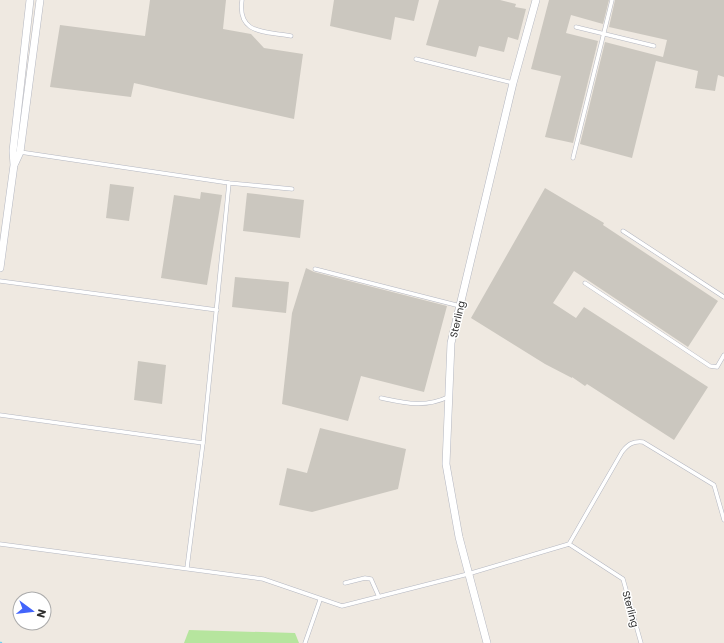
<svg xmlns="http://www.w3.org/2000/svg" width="724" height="643" font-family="Poppins,sans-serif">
  <rect width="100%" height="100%" fill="#efe9e1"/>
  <polygon fill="#b6e59e" points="189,630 295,633 299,643 184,643"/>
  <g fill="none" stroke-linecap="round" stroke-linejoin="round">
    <polyline stroke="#75cff0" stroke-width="2.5" points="0,643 1,643"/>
  </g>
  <g fill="#cbc7bf">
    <polygon points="150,0 226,0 223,29 251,34 264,48 303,54 294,119 134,83 131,97 50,87 60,25 145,36"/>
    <polygon points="334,0 419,0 414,21 395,17 391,40 330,26"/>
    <polygon points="439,0 500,0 516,4 515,7 526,9 518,40 508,37 504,52 479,46 476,57 426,45"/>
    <polygon points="549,0 609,0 603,24 571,15 566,33 598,41 573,143 545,137 561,76 531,69"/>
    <polygon points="615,0 724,0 724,77 718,75 715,91 695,88 698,71 656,61 632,158 580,144 605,42 663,57 667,40 609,27"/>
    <polygon points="110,184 134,187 129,221 106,218"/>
    <polygon points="545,188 604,223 603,225 718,301 688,347 574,271 553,303 576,318 584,307 708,387 674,440 587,384 585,386 572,377 572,378 545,364 471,318"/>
    <polygon points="201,192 222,195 207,285 161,278 174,195 200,199"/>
    <polygon points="247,193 304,200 300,238 243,231"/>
    <polygon points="306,268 314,272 447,306 424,392 361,376 348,421 282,404 292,313"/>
    <polygon points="235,277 289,282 286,313 232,307"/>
    <polygon points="138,361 166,365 162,404 134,400"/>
    <polygon points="320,428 406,449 398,489 312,512 279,505 287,468 307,473"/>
  </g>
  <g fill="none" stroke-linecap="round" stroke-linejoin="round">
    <g stroke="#b4b7c1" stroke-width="4.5">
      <g id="lane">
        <path d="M 242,0 C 237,35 265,31 291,36"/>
        <polyline points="576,27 654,46"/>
        <polyline points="416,59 513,83"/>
        <polyline points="20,152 229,183 292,189"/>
        <polyline points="573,158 612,0"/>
        <polyline points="623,231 724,297"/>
        <polyline points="315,269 460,306"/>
        <polyline points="0,281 217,310"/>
        <polyline points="585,283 710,366 717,367 724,355"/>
        <path d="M 381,398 C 405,403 425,408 448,397"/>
        <polyline points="0,415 203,443"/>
        <polyline points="0,544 263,579 342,606 468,574 569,544"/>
        <path d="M 569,544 L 622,452 C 628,444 633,441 643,442 L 714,485 L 724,520"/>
        <polyline points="569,544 623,579 641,643"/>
        <polyline points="187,568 203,443 229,183"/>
        <polyline points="345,583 365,578 371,579 379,597"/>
        <polyline points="305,643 320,600"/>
      </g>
    </g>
    <g stroke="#b4b7c1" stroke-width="8">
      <g id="street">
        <polyline points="15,163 20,152 40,0"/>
        <polyline points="0,268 14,165 13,151 30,0"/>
        <polyline points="487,643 459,537 446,464 451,343 513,83 536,0"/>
      </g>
    </g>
    <use href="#lane" stroke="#fff" stroke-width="3.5"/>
    <use href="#street" stroke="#fff" stroke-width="7"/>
  </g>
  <g text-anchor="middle" stroke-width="3" stroke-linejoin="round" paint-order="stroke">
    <g font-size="10" fill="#2e2e2e" stroke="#fff">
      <text transform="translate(457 319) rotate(-77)" y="4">Sterling</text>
      <text transform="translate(631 609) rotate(75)" y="4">Sterling</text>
    </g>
  </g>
  <g transform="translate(32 611) rotate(105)"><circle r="19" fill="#ffffff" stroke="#ababab"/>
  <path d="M0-3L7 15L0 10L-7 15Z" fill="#4264fb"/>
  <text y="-6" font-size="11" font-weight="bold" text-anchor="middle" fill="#2e2e2e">N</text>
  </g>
</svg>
